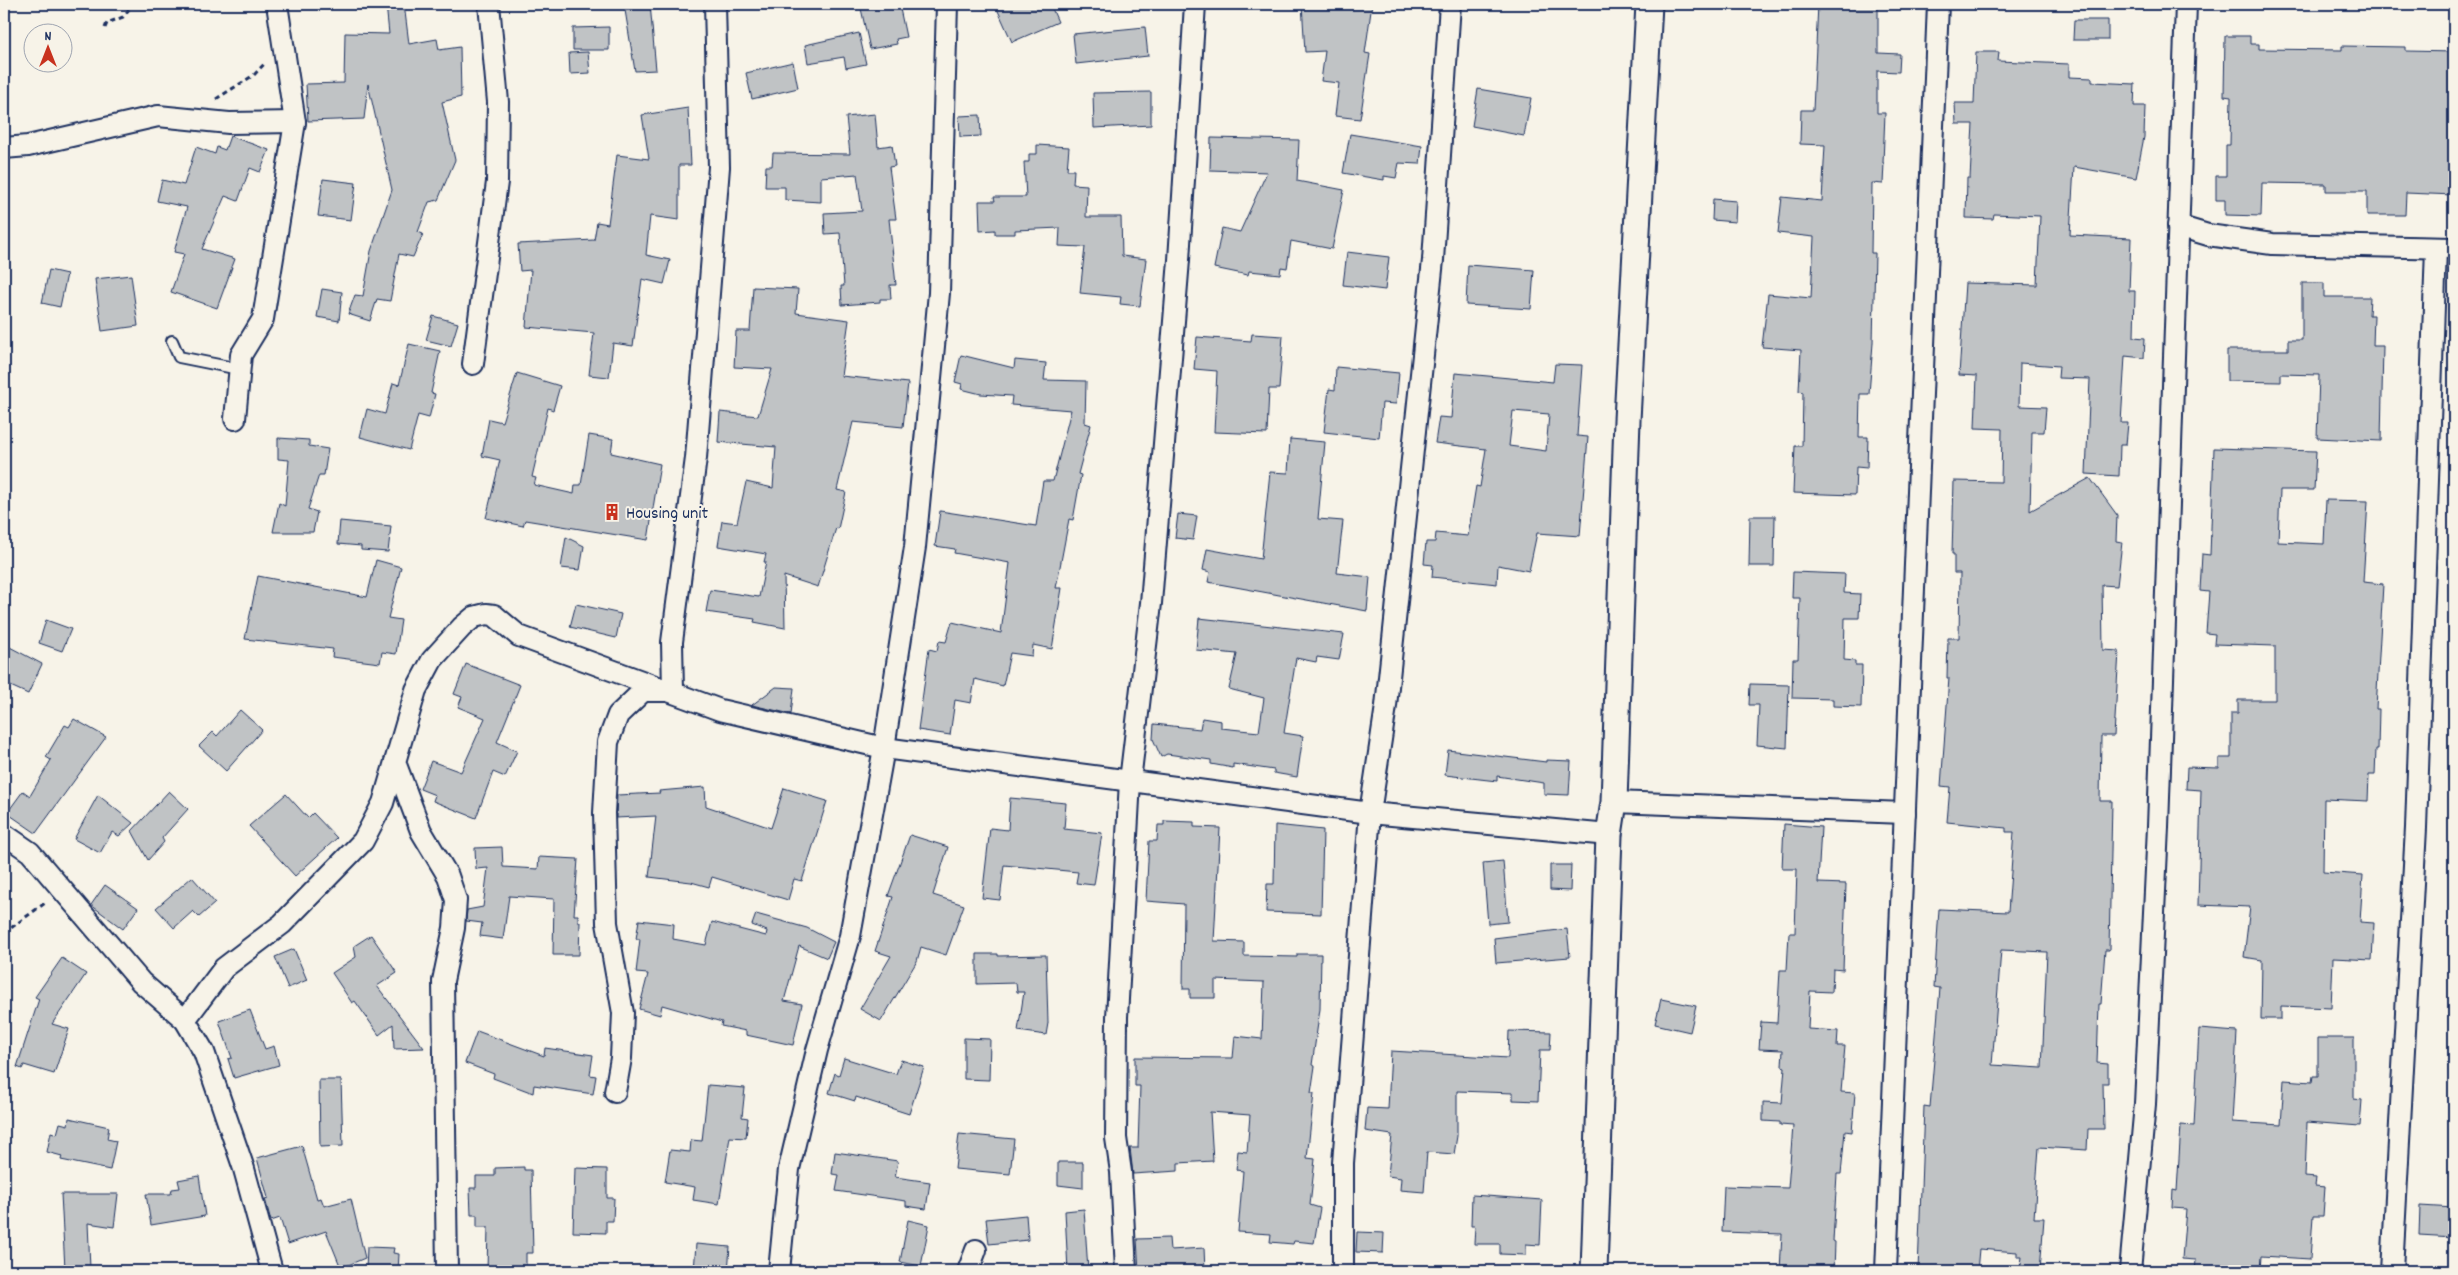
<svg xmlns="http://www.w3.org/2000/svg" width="2458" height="1275" font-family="Dekko,sans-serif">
  <rect width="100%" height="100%" fill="#f7f3e8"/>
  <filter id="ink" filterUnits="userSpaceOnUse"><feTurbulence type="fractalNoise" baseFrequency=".02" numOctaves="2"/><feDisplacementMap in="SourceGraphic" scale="10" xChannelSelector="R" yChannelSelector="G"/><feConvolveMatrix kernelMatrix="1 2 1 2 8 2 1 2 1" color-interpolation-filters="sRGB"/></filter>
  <g filter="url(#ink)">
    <g fill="#c0c3c5" stroke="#1b2f5e" fill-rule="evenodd">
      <polygon points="386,4 404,4 409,44 437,39 439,50 460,47 461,97 442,102 455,160 438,200 429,202 418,232 423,234 413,257 399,254 390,301 377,299 370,321 348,314 355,295 363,296 371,251 392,190 368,84 364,119 308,121 306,84 344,83 345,33 389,34"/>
      <polygon points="624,4 650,4 656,70 635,71"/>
      <polygon points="860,4 899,4 906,37 896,39 897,44 870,49"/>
      <polygon points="995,4 1050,4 1058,22 1012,42"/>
      <polygon points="1302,4 1372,4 1365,53 1370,54 1360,119 1335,116 1339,83 1321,81 1325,51 1305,52"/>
      <polygon points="1818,4 1878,4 1878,53 1900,54 1899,72 1877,71 1877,113 1885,113 1883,163 1884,163 1883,184 1872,183 1871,253 1875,253 1873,343 1869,394 1860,394 1859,437 1868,437 1867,468 1856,467 1855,495 1793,493 1795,446 1802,446 1803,392 1799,391 1801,350 1762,347 1768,294 1811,298 1814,237 1778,233 1782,197 1822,201 1825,145 1800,144 1801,110 1813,110"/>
      <polygon points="2074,20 2108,20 2108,40 2073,40"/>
      <polygon points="609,27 609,50 573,50 573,28"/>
      <polygon points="1145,27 1148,56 1076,64 1073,34"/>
      <polygon points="859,33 866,64 846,68 844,57 808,63 805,45"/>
      <polygon points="2225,36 2250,36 2250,44 2259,44 2259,49 2342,50 2342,46 2406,47 2406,51 2454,52 2454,195 2406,193 2405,215 2367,215 2367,191 2326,191 2326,184 2262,183 2261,216 2225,215 2225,200 2216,200 2216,176 2226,176 2226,145 2230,145 2231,97 2224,96"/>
      <polygon points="588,52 590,73 570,74 569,53"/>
      <path d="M 1976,52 L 1999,52 L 1998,61 L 2069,64 L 2069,77 L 2092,78 L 2092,82 L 2135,84 L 2134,106 L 2145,106 L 2144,137 L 2136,178 L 2074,167 L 2070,235 L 2131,238 L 2129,291 L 2135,291 L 2134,337 L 2145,338 L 2144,358 L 2125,356 L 2121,423 L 2128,423 L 2126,445 L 2120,445 L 2119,476 L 2086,474 L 2090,379 L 2058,378 L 2059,366 L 2020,363 L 2019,406 L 2046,407 L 2044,432 L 2032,432 L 2030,511 L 2090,478 L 2117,515 L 2116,541 L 2122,542 L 2117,586 L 2102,585 L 2103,650 L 2119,651 L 2114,736 L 2101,736 L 2100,801 L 2112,801 L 2109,950 L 2105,950 L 2101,1004 L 2099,1004 L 2097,1063 L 2108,1064 L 2108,1083 L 2103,1083 L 2104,1129 L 2088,1129 L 2087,1150 L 2039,1147 L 2034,1218 L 2044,1218 L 2040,1271 L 2020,1271 L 2022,1257 L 2017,1257 L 2017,1252 L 1979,1249 L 1977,1271 L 1918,1271 L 1924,1106 L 1930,1107 L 1940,988 L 1934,987 L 1939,909 L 2008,912 L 2014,832 L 2006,832 L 2006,828 L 1947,822 L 1950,787 L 1941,786 L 1949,678 L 1947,678 L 1948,638 L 1959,638 L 1960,573 L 1954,573 L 1954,554 L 1952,554 L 1954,481 L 2001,482 L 2002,429 L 1975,428 L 1977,376 L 1959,375 L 1965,283 L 2037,285 L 2040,216 L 1994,214 L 1993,219 L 1966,218 L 1967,178 L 1970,178 L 1973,124 L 1956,124 L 1955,103 L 1974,103 ZM 2001,950 L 2047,952 L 2042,1068 L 1992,1065 Z"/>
      <polygon points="793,62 798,88 752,99 746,73"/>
      <polygon points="1478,89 1531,98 1524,136 1472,126"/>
      <polygon points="1151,92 1151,125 1094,128 1093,93"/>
      <polygon points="688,108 691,165 679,165 679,220 650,216 646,255 670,260 664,284 642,279 633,346 613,343 609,377 589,375 594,333 526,327 531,270 520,271 518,244 594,240 597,222 608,224 617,155 649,159 642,115"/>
      <polygon points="875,114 878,147 892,145 895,166 889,167 896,219 889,219 896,285 890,285 891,299 880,299 880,302 842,305 841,286 844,286 840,233 825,234 824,213 862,211 857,174 821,177 821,202 785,200 785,187 765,187 766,166 772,166 773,153 850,154 846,117"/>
      <polygon points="980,115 981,136 960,137 959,116"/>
      <polygon points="1350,134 1422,146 1420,164 1399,163 1396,178 1384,176 1384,180 1343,173"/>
      <polygon points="230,136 269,150 260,172 250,168 238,201 225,196 202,249 235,259 217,308 171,292 184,254 174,252 187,207 157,201 162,180 184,185 196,147 215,154 217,147 225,150"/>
      <polygon points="1211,138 1299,140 1297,181 1344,190 1332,249 1291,241 1287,268 1281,267 1280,274 1249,271 1248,275 1214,268 1222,228 1240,232 1267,172 1210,170"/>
      <polygon points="1037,145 1069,147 1067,170 1074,170 1073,184 1087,185 1086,217 1121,217 1122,256 1146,259 1140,306 1120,304 1121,297 1080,293 1085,247 1059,246 1060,228 1015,230 1015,234 995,234 995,230 980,231 979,201 995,201 994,197 1026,197 1024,162 1029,162 1029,154 1037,154"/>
      <polygon points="323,179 356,183 351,220 318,216"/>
      <polygon points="1713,199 1736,201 1735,222 1712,220"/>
      <polygon points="1347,252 1389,257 1385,290 1343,285"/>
      <polygon points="1468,265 1534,270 1531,309 1466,305"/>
      <polygon points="49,270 67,274 60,307 42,303"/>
      <polygon points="131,275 138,326 102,331 95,279"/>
      <polygon points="2302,283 2324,283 2324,297 2370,297 2369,315 2374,315 2373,346 2383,346 2381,441 2317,438 2319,375 2281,374 2281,382 2227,381 2227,350 2288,350 2288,340 2302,340"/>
      <polygon points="753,287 798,289 796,313 849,320 841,376 908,383 903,427 853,422 837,490 846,492 838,529 836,528 818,587 784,576 785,628 754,622 755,619 706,612 710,590 759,597 766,562 764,562 766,554 718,546 722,521 737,523 746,482 773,488 776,447 718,442 720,412 758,416 772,369 734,367 736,331 750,331"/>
      <polygon points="322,289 342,292 339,321 317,317"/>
      <polygon points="433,316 458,323 451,346 426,340"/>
      <polygon points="1252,334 1283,336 1279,389 1269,389 1267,434 1214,432 1217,371 1194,369 1197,337 1251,341"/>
      <polygon points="409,344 440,351 431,393 435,394 429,418 418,415 409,450 360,437 367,409 385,414 393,383 399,385"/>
      <polygon points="961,355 1014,368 1015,360 1046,363 1044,380 1086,381 1085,423 1091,425 1078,474 1081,475 1073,520 1069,519 1056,588 1062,588 1052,649 1033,645 1032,656 1010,653 1003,686 975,679 971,703 955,700 950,735 918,730 929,649 937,651 939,641 946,642 952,622 1001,633 1010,563 954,553 955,549 935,546 940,511 1036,526 1043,481 1053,481 1071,410 1011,405 1012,396 981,394 961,389 962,384 955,382"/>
      <path d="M 1555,364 L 1582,365 L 1577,436 L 1588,437 L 1580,536 L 1537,533 L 1529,571 L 1498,565 L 1497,584 L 1432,577 L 1433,565 L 1424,564 L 1426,542 L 1435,542 L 1436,533 L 1468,536 L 1476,486 L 1480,487 L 1486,449 L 1435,443 L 1439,417 L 1451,418 L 1455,373 L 1553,382 ZM 1513,411 L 1549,414 L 1546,451 L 1509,446 Z"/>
      <polygon points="1336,367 1399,373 1396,404 1382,403 1379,438 1324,432 1329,389 1335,390"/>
      <polygon points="517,373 560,386 553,410 548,408 532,477 536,478 534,485 574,494 575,485 581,485 589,435 613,439 611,453 660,464 648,540 525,520 523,526 486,518 500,460 482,456 489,419 502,422"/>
      <polygon points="278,438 309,440 309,446 328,449 324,475 319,475 308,509 317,512 313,532 273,532 279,503 285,506 289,460 278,459"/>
      <polygon points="1290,439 1325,442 1318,519 1343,521 1337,573 1370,577 1367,611 1208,582 1210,572 1203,570 1207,549 1261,559 1270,472 1288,473"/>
      <polygon points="2214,448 2316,451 2314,490 2280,490 2278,542 2324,544 2326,500 2368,501 2363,582 2383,584 2376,709 2379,709 2378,749 2376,749 2375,775 2369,775 2368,801 2324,799 2323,872 2363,875 2360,922 2374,923 2372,960 2333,958 2331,1008 2281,1006 2281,1019 2261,1019 2262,960 2244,957 2250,907 2198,905 2201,790 2186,789 2187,767 2219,768 2219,758 2231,758 2231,713 2238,713 2238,700 2275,700 2275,646 2214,644 2215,634 2206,633 2209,592 2200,591 2202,554 2210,555"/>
      <polygon points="1178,514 1197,516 1193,540 1175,538"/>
      <polygon points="1750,516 1775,516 1774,566 1749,566"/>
      <polygon points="340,521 391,526 388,552 361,550 361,546 338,544"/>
      <polygon points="566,537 584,546 580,570 561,568"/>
      <polygon points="376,560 401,567 388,618 401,620 396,654 382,652 380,663 332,657 333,649 245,639 258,576 367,597"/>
      <polygon points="1793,572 1845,574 1844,593 1860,594 1859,618 1845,618 1844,660 1855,661 1855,665 1862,665 1861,707 1833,706 1833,699 1792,698 1793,659 1798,659 1800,598 1792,598"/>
      <polygon points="576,604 621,614 616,638 570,627"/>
      <polygon points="1199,618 1344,634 1339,660 1317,657 1316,662 1296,658 1284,733 1303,736 1297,777 1274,773 1274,770 1233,764 1233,768 1211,764 1211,760 1167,754 1161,757 1153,739 1154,724 1200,729 1202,718 1221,721 1221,728 1259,732 1264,698 1229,689 1237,654 1196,650"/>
      <polygon points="46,620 71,629 62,651 39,643"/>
      <polygon points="4,644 42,664 28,694 4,683"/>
      <polygon points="466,664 520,685 497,742 517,751 505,777 493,772 476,818 433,801 435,795 420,789 431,761 461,772 485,718 458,707 462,697 454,694"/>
      <polygon points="1750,684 1789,685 1787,748 1757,745 1759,705 1749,705"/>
      <polygon points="776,687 794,688 791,714 752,705"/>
      <polygon points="240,710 262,730 226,771 199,746 213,732 217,736"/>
      <polygon points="74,719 106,737 36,833 7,813 23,791 30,796 51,760 46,757 65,725 69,727"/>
      <polygon points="1448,750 1546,762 1546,760 1571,761 1569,795 1544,794 1544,783 1497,776 1497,781 1445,775"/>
      <polygon points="705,787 706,806 771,828 784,788 827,801 802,881 794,879 788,900 712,877 709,887 691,882 649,877 656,816 616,818 617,795 660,793 659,791"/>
      <polygon points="169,791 188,809 162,838 164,842 148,860 132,831"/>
      <polygon points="286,794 308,818 313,813 337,838 295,876 249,826"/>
      <polygon points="98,795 133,823 119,836 112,832 100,853 74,839"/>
      <polygon points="1010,798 1066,803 1064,829 1102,833 1094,885 1076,883 1078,872 1004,865 1000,900 982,898 990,828 1008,830"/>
      <polygon points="1164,821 1194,822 1194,827 1220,828 1214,941 1244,942 1244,956 1297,957 1297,954 1321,954 1320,1009 1312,1065 1315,1066 1311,1093 1314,1093 1307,1158 1315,1159 1310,1205 1320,1208 1314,1243 1294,1241 1293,1244 1270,1242 1271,1234 1238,1232 1243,1171 1236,1170 1238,1151 1247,1152 1250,1115 1210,1112 1213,1161 1178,1163 1178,1171 1133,1174 1130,1148 1138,1148 1140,1086 1135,1086 1135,1057 1233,1058 1235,1036 1262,1039 1264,982 1215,980 1215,998 1190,998 1190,989 1183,989 1184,904 1146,901 1149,841 1157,841 1158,825 1164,825"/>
      <polygon points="1784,824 1821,827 1818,883 1846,884 1843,970 1833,969 1832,992 1810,991 1808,1029 1838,1031 1837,1046 1845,1046 1841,1092 1855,1093 1852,1132 1845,1131 1841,1174 1837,1174 1833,1241 1835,1242 1834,1271 1780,1271 1782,1234 1722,1232 1724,1186 1788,1188 1793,1126 1780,1125 1780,1122 1763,1121 1763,1102 1782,1103 1785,1067 1782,1066 1783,1050 1759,1049 1761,1022 1777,1023 1780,970 1787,970 1789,933 1795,933 1797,869 1782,869"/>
      <polygon points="1275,825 1323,830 1321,914 1266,912 1267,884 1274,884"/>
      <polygon points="910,835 948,847 933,895 964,905 946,955 921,947 917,961 881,1021 860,1009 891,956 875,951 893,897 888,896"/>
      <polygon points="502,847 503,867 538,869 539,857 578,859 574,915 578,915 578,922 580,922 579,955 553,955 554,899 509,896 503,939 480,936 482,923 466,921 467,910 483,907 488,868 476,869 475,848"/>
      <polygon points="1503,861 1508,922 1488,924 1483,863"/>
      <polygon points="1550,865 1571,865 1570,891 1550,890"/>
      <polygon points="192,877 215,903 199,917 193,911 174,928 156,908"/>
      <polygon points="105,885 138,908 123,929 91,905"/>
      <polygon points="756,914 807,928 834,942 827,958 799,946 784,1001 802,1004 793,1045 746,1035 746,1031 721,1026 722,1022 662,1005 660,1015 639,1009 648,974 636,973 640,939 636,939 639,920 674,924 673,939 706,945 712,922 766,936 767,931 752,925"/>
      <polygon points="1567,929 1570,957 1496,963 1494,938"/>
      <polygon points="371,935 397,973 377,986 424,1048 394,1049 393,1024 379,1035 355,1001 352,1003 332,973 356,957 354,946"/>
      <polygon points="294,949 307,980 288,988 275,957"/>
      <polygon points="977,954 998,954 998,956 1046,955 1048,1023 1046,1035 1018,1031 1024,992 1017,992 1016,983 977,984"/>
      <polygon points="62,958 86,974 52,1024 69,1029 54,1074 24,1065 22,1069 17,1067 39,999 35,997"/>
      <polygon points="1661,999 1696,1006 1690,1032 1655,1024"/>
      <polygon points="250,1010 265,1049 274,1046 279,1065 234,1078 228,1059 232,1058 219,1021"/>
      <polygon points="2199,1029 2237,1032 2232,1122 2281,1125 2284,1080 2312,1082 2313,1076 2318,1076 2318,1038 2354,1038 2354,1099 2362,1100 2360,1126 2307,1122 2305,1177 2316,1178 2315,1186 2325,1187 2323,1216 2313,1216 2310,1259 2261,1256 2260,1271 2195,1271 2196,1260 2182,1259 2186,1209 2172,1208 2173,1190 2177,1191 2181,1125 2194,1126"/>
      <polygon points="477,1031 544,1056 545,1048 593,1055 590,1075 596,1076 593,1094 534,1085 533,1093 493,1078 494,1074 465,1063"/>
      <polygon points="1509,1031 1551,1032 1550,1050 1540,1050 1538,1101 1513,1100 1513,1093 1457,1091 1457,1136 1454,1154 1427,1152 1424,1192 1400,1190 1401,1178 1388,1176 1392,1135 1365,1131 1367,1108 1388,1109 1391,1051 1508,1058"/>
      <polygon points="964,1038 990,1039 989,1080 964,1079"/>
      <polygon points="844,1058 896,1074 901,1060 924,1067 909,1114 856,1097 855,1101 829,1093 835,1073 839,1075"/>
      <polygon points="319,1080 341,1080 343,1146 320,1147"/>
      <polygon points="708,1085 745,1088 742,1117 748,1118 746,1138 730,1137 719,1204 693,1200 695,1187 665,1182 670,1150 690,1152 691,1140 702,1141"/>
      <polygon points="69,1118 109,1127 107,1139 116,1141 110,1170 61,1160 62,1156 47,1152 51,1132 57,1134 60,1123 68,1125"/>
      <polygon points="959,1134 1014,1139 1010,1174 955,1169"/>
      <polygon points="302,1146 317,1199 321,1198 324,1206 351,1199 365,1258 341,1268 326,1231 288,1244 280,1218 271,1221 265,1199 268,1198 257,1158"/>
      <polygon points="835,1152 898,1161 895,1177 930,1182 926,1209 906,1206 906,1201 836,1191 839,1175 832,1174"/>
      <polygon points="1058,1162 1083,1162 1083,1188 1058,1185"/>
      <polygon points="524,1167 524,1170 531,1170 533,1253 526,1253 526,1271 487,1271 488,1227 477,1227 477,1215 471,1215 470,1188 476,1188 476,1176 495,1176 495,1168"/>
      <polygon points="575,1168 607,1169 607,1198 614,1198 613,1221 606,1221 606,1233 573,1232"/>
      <polygon points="199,1176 205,1216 151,1225 146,1194 171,1194 172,1189 180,1188 178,1180"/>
      <polygon points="61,1194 118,1194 114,1227 88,1223 90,1268 65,1269"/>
      <polygon points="1472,1195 1542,1200 1540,1245 1526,1244 1526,1255 1500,1254 1500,1244 1474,1244 1475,1226 1471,1226"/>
      <polygon points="2420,1206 2454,1208 2454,1237 2419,1235"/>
      <polygon points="1084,1209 1088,1271 1068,1271 1065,1211"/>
      <polygon points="1026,1215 1028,1240 989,1244 986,1219"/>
      <polygon points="908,1220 929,1225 921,1266 900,1262"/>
      <polygon points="1357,1232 1384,1233 1383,1253 1356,1252"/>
      <polygon points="1169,1238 1170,1250 1204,1248 1205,1271 1139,1271 1137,1239"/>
      <polygon points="696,1244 730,1247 728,1271 694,1271"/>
      <polygon points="367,1247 394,1248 393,1253 399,1254 398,1271 366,1271"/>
    </g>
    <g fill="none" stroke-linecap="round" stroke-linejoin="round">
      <g stroke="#1b2f5e" stroke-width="14">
        <polyline id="service" points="172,341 179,357 239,369"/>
      </g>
      <g stroke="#1b2f5e" stroke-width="24">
        <g id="minor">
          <polyline points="4,148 28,146 158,116 229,123 295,122"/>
          <polyline points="2178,226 2208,235 2272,244 2454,248"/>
          <polyline points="473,364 497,182 498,102 489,4"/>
          <polyline points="235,419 241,355 263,319 295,122 277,4"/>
          <polyline points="395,762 421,831 448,876 456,900 454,928 443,981 447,1271"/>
          <polyline points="1614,802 1905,813"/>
          <polyline points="4,834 30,852 141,982 185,1020 204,1052 244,1169 272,1271"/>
          <polyline points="185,1020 224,968 282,924 363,841 383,803 416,690 432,660 462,627 474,617 486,614 494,615 519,636 720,710 884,748 1370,813 1609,835"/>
          <polyline points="615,1092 621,1058 623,1013 607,923 604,813 608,742 618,715 643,691 673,691 672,642 696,458 719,167 715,4"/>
          <polyline points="779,1271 789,1169 817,1050 850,936 884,748 915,547 939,293 947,4"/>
          <polyline points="968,1271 976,1250"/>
          <polyline points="1126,1271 1121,1172 1116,1138 1117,1017 1130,781 1151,603 1179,260 1195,4"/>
          <polyline points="1343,1271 1343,1163 1370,813 1386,706 1433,260 1450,4"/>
          <polyline points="1886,1271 1938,4"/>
          <polyline points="2130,1271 2145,1104 2158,827 2186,4"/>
          <polyline points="2392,1271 2416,828 2436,248"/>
        </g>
      </g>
      <g stroke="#1b2f5e" stroke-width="29">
        <polyline id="tertiary" points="1594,1271 1609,835 1614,802 1627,420 1649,4"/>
      </g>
      <g stroke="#1b2f5e" stroke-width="3" stroke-dasharray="5 4" stroke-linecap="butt">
        <polyline points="105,28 107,23 123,17 133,4"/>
        <polyline points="216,99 254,75 265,63"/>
        <polyline points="4,933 45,903"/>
      </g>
      <use href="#service" stroke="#f7f3e8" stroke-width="10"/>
      <use href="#minor" stroke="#f7f3e8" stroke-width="20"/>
      <use href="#tertiary" stroke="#f7f3e8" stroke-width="25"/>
    </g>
  </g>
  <defs>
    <g id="building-bare" transform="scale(1.35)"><path d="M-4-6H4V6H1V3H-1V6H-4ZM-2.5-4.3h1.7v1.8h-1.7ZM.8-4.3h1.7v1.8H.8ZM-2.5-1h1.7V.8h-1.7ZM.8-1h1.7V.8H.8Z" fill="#c8321e" stroke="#f7f3e8" stroke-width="2.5" paint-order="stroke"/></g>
  </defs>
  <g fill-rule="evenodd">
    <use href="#building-bare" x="612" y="512"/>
  </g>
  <g text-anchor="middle" stroke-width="4" stroke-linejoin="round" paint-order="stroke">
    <g font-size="18" fill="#1b2f5e" stroke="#f7f3e8" text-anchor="start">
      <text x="626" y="518">Housing unit</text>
    </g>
  </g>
  <rect width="2458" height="1275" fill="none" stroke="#f7f3e8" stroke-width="20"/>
  <rect x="10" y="10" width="2438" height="1255" fill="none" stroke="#1b2f5e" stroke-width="2" filter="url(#ink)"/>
  <g transform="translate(48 48)"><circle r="24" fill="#f7f3e8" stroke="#9fa5b1"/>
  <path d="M0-4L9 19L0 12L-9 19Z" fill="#c8321e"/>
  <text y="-8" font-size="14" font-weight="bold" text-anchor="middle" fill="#1b2f5e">N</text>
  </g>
</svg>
